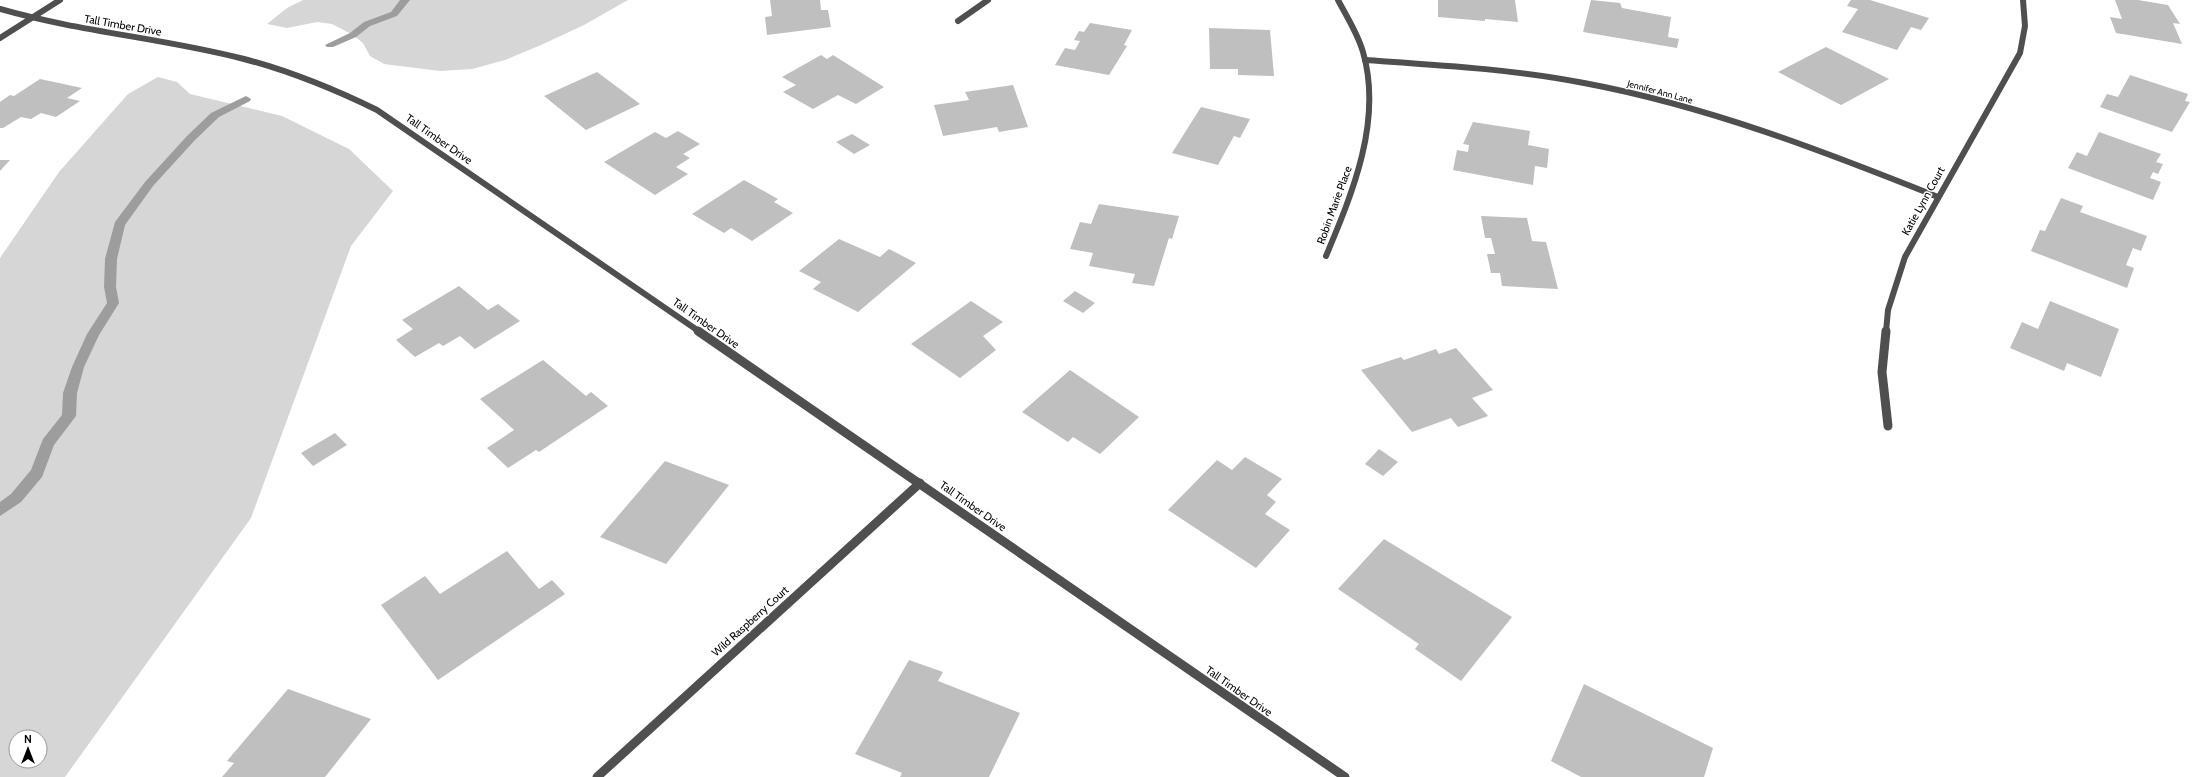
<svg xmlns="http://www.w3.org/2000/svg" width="2203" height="777" font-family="Cabin,sans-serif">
  <rect width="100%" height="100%" fill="#fff"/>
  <g fill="#d6d6d6" fill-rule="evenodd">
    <polygon points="303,0 628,0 584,25 541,45 505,60 472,69 440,71 384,64 370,56 363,43 353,35 332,24 317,22 287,28 267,24 287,8"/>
    <path d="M 158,77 L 177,82 L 190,94 L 282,116 L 349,149 L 393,191 L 351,246 L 251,518 L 65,777 L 0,777 L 0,258 L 59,172 L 128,94 ZM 16,737 L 40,737 L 40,761 L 16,761 Z"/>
  </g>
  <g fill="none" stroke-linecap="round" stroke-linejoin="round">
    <g fill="#9d9d9d" fill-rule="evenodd">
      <polygon points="400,0 410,0 397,16 370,26 356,37 333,47 327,47 325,45 350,33 364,22 391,12"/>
      <polygon points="246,96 251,99 250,101 219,117 195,140 153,186 125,225 117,259 116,287 119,303 99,335 84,367 77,393 76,416 54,445 42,477 21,502 0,516 0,502 11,494 31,470 43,439 62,415 63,393 72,367 87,334 107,303 104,287 105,259 115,222 145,182 187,136 211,113"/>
    </g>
  </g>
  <g fill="#bfbfbf">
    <polygon points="770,0 820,0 821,10 828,10 831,27 767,35 765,17 772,16"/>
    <polygon points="1438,0 1515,0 1518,22 1485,19 1485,21 1438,17"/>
    <polygon points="1591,0 1620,3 1622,8 1671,17 1668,37 1679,39 1677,48 1583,32"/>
    <polygon points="1851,0 1870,0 1929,18 1921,30 1911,27 1897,50 1842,32 1858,9 1847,6"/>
    <polygon points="2115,0 2138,0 2168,5 2180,24 2173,23 2182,44 2116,33 2110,17 2122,19"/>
    <polygon points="1090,23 1132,30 1124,45 1127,46 1109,75 1055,65 1065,48 1075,50 1080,41 1074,40 1079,31 1084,32"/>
    <polygon points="1209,28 1270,30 1274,76 1238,75 1238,69 1210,69"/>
    <polygon points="1826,47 1889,79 1841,105 1778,72"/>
    <polygon points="821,55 827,59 833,55 884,87 856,104 838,95 813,109 783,92 796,85 782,77"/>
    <polygon points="597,72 640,104 586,130 544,96"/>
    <polygon points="2130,75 2188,94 2185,101 2190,102 2172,132 2100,107 2107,94 2118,97"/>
    <polygon points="40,79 82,88 67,98 80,101 56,117 41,113 31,119 21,117 3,128 0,128 0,102 10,95 14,96"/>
    <polygon points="1013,85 1028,127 999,132 997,127 943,136 934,105 969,100 965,92"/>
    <polygon points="1201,107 1250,119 1240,138 1234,136 1218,165 1172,153"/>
    <polygon points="1473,122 1530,131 1528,145 1549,149 1547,168 1535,166 1533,185 1453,170 1457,150 1468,152 1469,145 1463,144"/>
    <polygon points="678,131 700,144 683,154 690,158 676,167 688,174 655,195 604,162 655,132 666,138"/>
    <polygon points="2099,132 2161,154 2156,162 2163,164 2158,174 2153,172 2150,178 2161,182 2153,200 2068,168 2077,152 2087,156"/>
    <polygon points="852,134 870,145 854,154 836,142"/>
    <polygon points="0,160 10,160 0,171"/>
    <polygon points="744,180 778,199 774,202 793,213 752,241 731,228 724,233 692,214"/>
    <polygon points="2061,198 2083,206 2080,212 2147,236 2141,251 2133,248 2126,265 2134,268 2127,288 2031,251 2040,230 2045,231"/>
    <polygon points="1099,204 1179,216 1172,239 1169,238 1154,286 1132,283 1135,274 1089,266 1093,253 1070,249 1080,222 1091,224"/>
    <polygon points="1481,216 1527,218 1532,241 1546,242 1558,289 1502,286 1500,273 1491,273 1487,254 1495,254 1491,238 1485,238"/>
    <polygon points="839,239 880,257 889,249 916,263 858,312 813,289 821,282 799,271"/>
    <polygon points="459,286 488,310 498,304 520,321 475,349 460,336 443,346 439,343 415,357 396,340 413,329 402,320"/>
    <polygon points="1075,291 1095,303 1083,313 1063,301"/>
    <polygon points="971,301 1003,322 983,336 996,350 960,378 911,344"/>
    <polygon points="2050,301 2119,329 2101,377 2067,363 2064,371 2010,348 2022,322 2038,329"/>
    <polygon points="1456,348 1493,390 1472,398 1488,416 1458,427 1451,418 1412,432 1361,370 1401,357 1404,360 1436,349 1439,354"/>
    <polygon points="543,360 586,396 591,392 608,406 539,452 536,450 508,468 487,448 514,430 480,399"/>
    <polygon points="1070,370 1139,417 1100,454 1073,437 1068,442 1022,412"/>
    <polygon points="335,433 347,445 313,466 301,453"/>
    <polygon points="1379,449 1398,462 1383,476 1365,464"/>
    <polygon points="1245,457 1282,479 1267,495 1276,502 1265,514 1290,530 1256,568 1168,510 1217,460 1232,470"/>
    <polygon points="665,461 729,485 666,564 600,537"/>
    <polygon points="1384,539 1512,617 1461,681 1415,649 1419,644 1338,589"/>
    <polygon points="507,551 539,589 552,580 565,594 438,680 381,605 425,576 440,594"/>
    <polygon points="909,660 943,672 938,681 1020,713 989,777 900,777 902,773 855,754"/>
    <polygon points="1584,684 1713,748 1704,777 1581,777 1551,761"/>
    <polygon points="288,689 371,719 325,777 222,777 234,763 227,761"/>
  </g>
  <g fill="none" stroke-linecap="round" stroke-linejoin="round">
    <g stroke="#4f4f4f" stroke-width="6">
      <path d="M 0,9 C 80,32 163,38 244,59 C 290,71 334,89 377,110 L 700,332"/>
      <polyline points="958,21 988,0"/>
      <polyline points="0,38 60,0"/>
      <path d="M 1365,60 C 1438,65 1512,69 1584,83 C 1707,106 1823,151 1938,197"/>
      <path d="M 1326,256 C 1352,194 1383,121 1363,52 C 1358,34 1347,17 1338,0"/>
      <polyline points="1886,332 1888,310 1905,257 2020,53 2025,26 2023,0"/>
    </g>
    <g stroke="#4f4f4f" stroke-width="9">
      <polyline points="698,331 1345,777"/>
      <polyline points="1886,331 1882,372 1888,426"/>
      <polyline points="597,777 920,483"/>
    </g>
  </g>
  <g text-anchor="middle" stroke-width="3" stroke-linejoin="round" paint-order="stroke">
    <g font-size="9" fill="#000" stroke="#fff">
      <text transform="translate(1660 92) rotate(15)" y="3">Jennifer Ann Lane</text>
    </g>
    <g font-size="11" fill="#000" stroke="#fff">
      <text transform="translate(123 25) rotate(10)" y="4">Tall Timber Drive</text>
      <text transform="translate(439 139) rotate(35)" y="4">Tall Timber Drive</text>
      <text transform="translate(1923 201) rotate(-61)" y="4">Katie Lynn Court</text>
      <text transform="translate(1334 205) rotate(-70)" y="4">Robin Marie Place</text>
      <text transform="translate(706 323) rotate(35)" y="4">Tall Timber Drive</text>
      <text transform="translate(973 506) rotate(35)" y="4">Tall Timber Drive</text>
      <text transform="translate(750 621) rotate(-42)" y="4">Wild Raspberry Court</text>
      <text transform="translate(1239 691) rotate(35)" y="4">Tall Timber Drive</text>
    </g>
  </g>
  <g transform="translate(28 749)"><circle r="19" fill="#ffffff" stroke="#999999"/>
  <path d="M0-3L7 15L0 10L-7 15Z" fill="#000000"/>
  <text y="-6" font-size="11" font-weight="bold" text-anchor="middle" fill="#000000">N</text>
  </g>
</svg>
